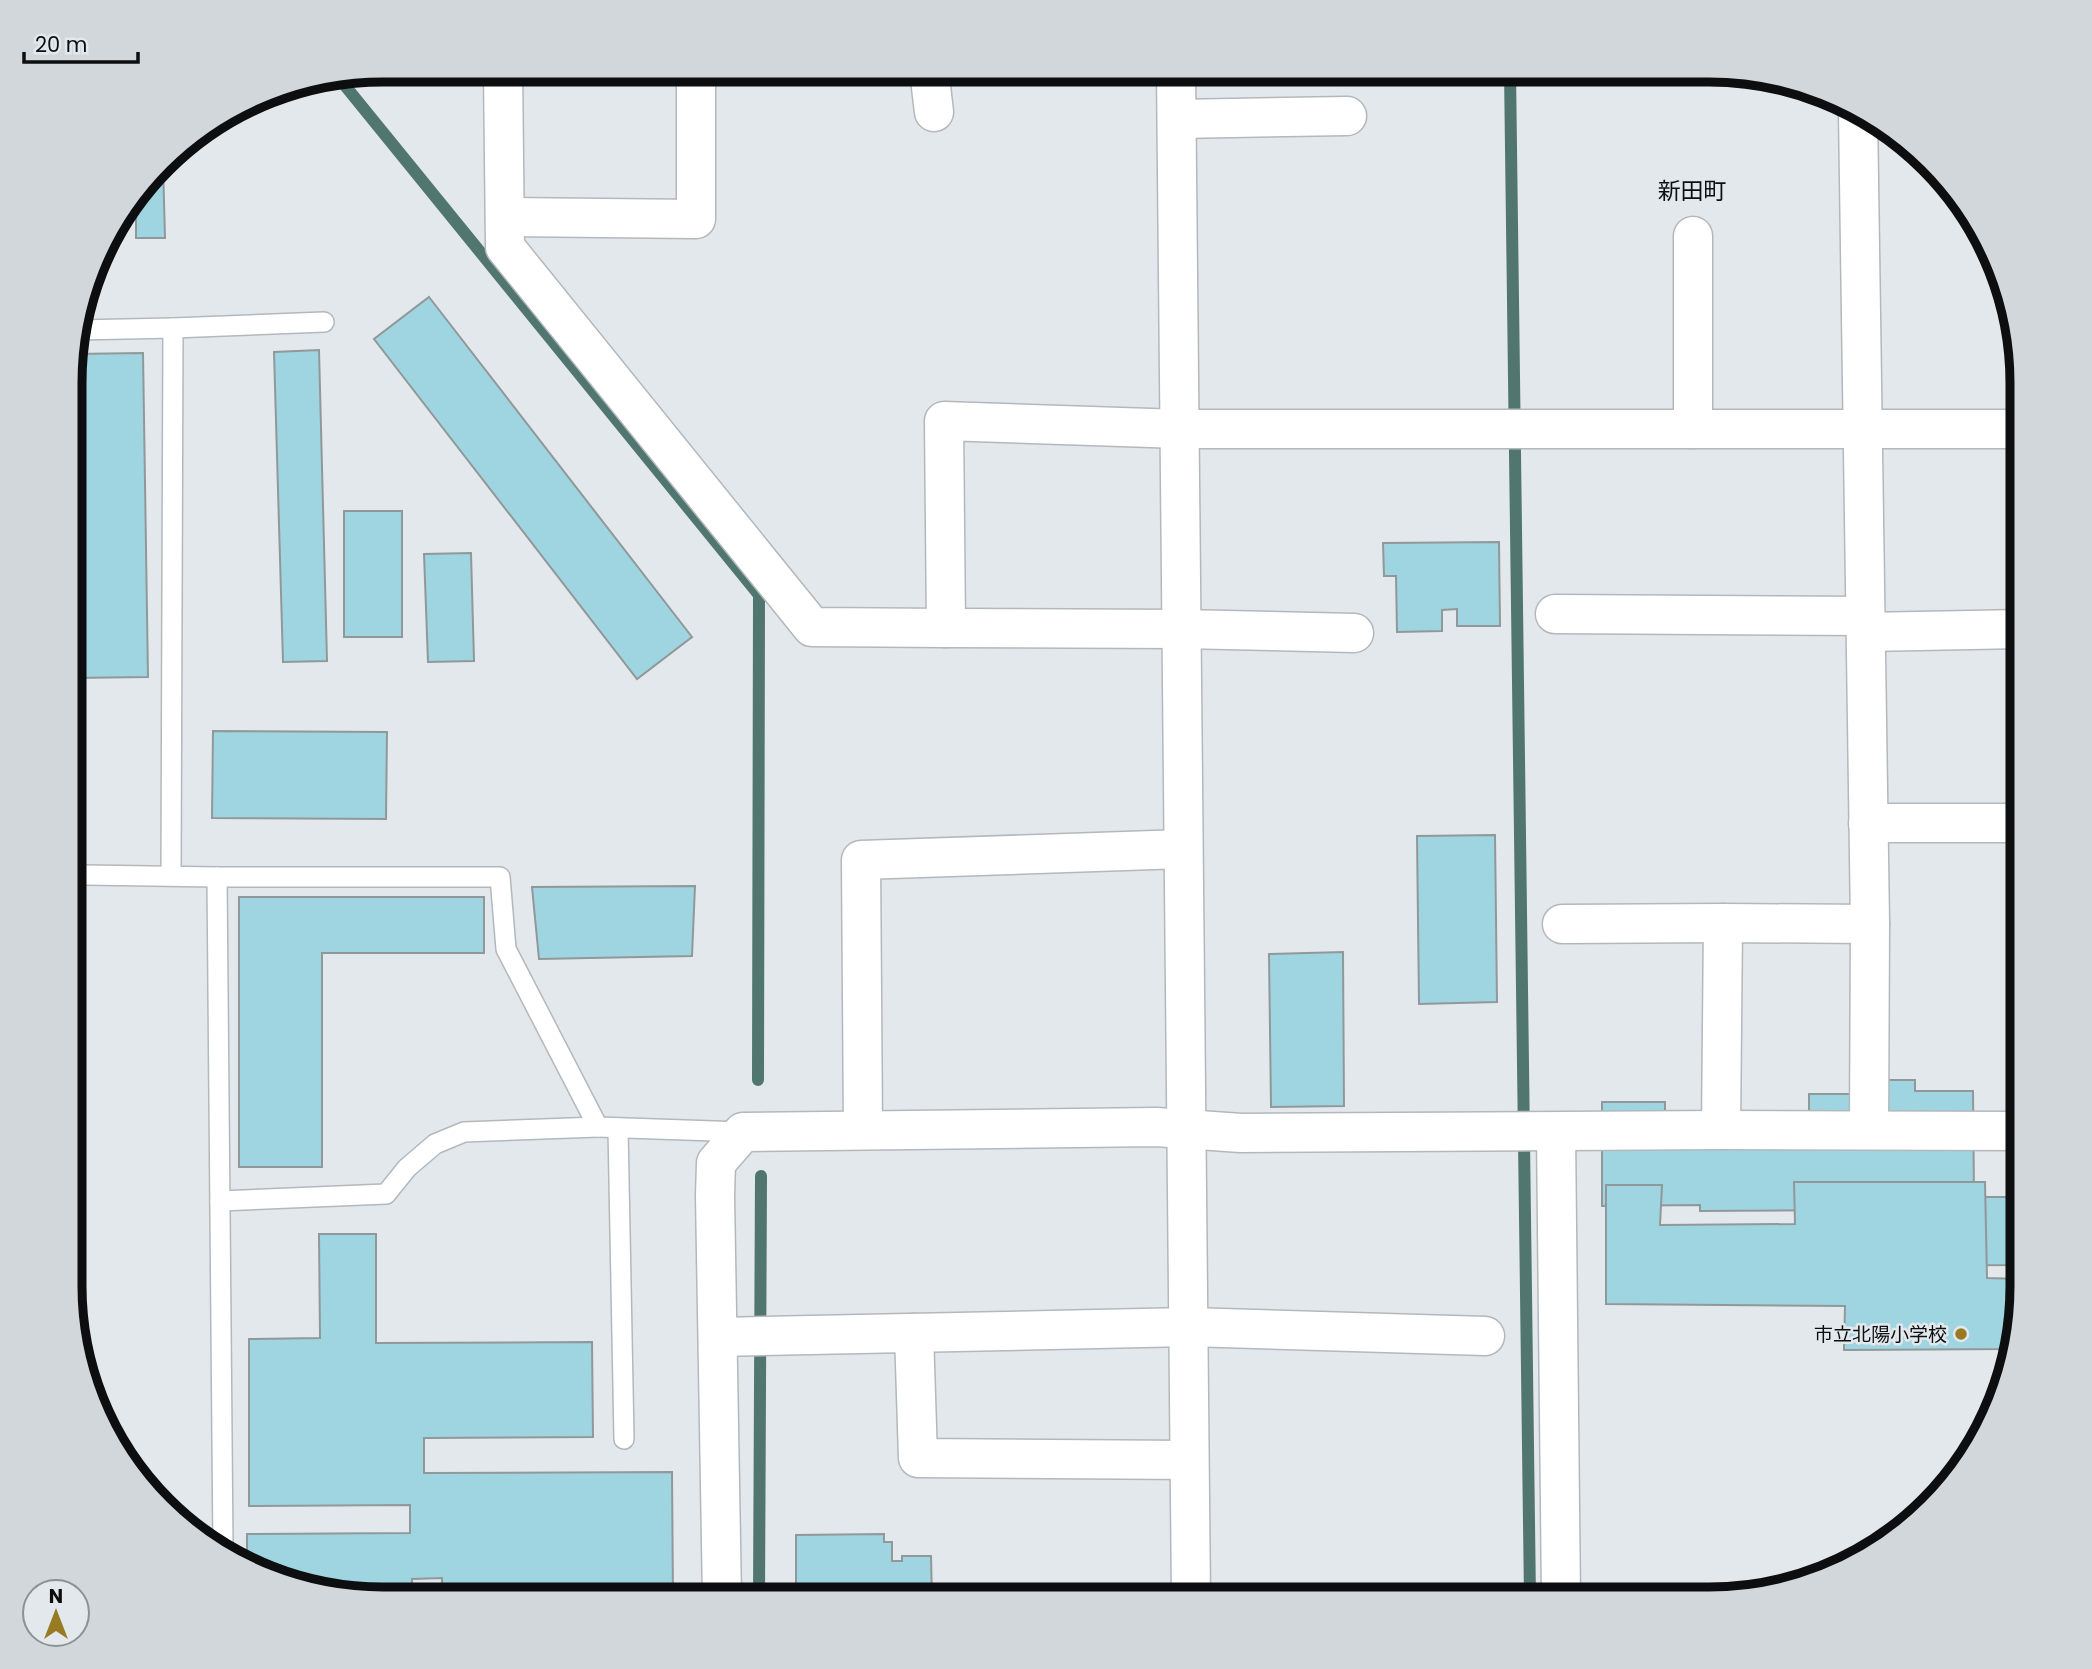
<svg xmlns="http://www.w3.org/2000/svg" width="2092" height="1669" font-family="Poppins,'Noto Sans JP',sans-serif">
  <rect width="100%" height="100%" fill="#e3e8ed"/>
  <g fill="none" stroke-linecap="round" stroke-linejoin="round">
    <g stroke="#517670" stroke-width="12">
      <polyline points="1510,71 1530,1599"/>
      <polyline points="338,77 759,595 758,1080"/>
      <polyline points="759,1599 761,1176"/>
    </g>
  </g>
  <g fill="#9fd5e0" stroke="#919899" stroke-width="2">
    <polygon points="163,164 165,238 136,238 136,198"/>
    <polygon points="429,297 692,637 637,679 374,339"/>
    <polygon points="319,350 327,661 283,662 274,352"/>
    <polygon points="143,353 148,677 72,678 73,354"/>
    <rect x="344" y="511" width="58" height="126"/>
    <polygon points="1499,542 1500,626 1457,626 1457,609 1442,610 1442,631 1397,632 1396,576 1384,576 1383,543"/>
    <polygon points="471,553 474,661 428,662 424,554"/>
    <polygon points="213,731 387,732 386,819 212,818"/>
    <polygon points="1495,835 1497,1002 1419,1004 1417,836"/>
    <polygon points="695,886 692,956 539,959 532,887"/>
    <polygon points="239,897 484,897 484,953 322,953 322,1167 239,1167"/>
    <polygon points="1343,952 1344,1106 1271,1107 1269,954"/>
    <polygon points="1857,1080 1915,1080 1915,1091 1973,1091 1974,1197 2021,1197 2021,1265 1853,1266 1852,1210 1700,1211 1700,1205 1602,1206 1602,1102 1665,1102 1665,1144 1809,1143 1809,1094 1857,1094"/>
    <polygon points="1794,1182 1985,1182 1987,1278 2021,1279 2021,1307 2011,1349 1844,1350 1845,1306 1606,1304 1606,1185 1662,1185 1660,1225 1795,1224"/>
    <polygon points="319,1234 376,1234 376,1343 592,1342 593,1437 424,1438 424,1473 672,1472 673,1598 442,1598 442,1578 412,1579 412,1598 363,1598 264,1575 247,1565 247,1534 410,1533 410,1505 249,1506 249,1339 320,1338"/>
    <polygon points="884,1534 884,1542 892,1542 892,1561 902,1561 902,1556 931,1556 932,1599 796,1599 796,1535"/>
  </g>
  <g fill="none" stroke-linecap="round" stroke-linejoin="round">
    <g stroke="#b3b8bd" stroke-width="22">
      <g id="service">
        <polyline points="77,330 173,328"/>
        <polyline points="85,875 217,877"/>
        <polyline points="171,876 173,328 324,322"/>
        <polyline points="618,1128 624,1439"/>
        <polyline points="220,1201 386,1194 407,1168 435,1144 464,1132 598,1127"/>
        <polyline points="223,1550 217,877 500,877 506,949 598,1127 743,1132"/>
      </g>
    </g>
    <g stroke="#b3b8bd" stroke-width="41">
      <g id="minor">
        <polyline points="503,70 505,247 812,627 946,628 944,421 1181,429 2022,429"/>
        <polyline points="929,70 934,112"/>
        <polyline points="1177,119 1347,116"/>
        <polyline points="505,217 696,219 696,70"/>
        <polyline points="1693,236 1693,429"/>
        <polyline points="1555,614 1865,616"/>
        <polyline points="946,628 1182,629 1354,633"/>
        <polyline points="1866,632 2022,629"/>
        <polyline points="1868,823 2022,823"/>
        <polyline points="1562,924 1723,923"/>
        <polyline points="863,1130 861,860 1183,849"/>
        <polyline points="1721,1130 1723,923 1870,924 1858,112"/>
        <polyline points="1869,1130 1870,924"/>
        <polyline points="1556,1132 1561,1599"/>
        <polyline points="914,1333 918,1458 1189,1460"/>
        <polyline points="718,1337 1189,1327 1485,1336"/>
        <polyline points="722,1599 715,1196 716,1163 743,1132 1156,1127 1241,1133 1721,1130 2021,1131"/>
      </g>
    </g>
    <g stroke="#b3b8bd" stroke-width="41">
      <polyline id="tertiary" points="1176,70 1191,1599"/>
    </g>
    <use href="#service" stroke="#fff" stroke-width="19"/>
    <use href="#minor" stroke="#fff" stroke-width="38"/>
    <use href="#tertiary" stroke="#fff" stroke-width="38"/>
  </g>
  <circle fill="#987a23" stroke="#e3e8ed" stroke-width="2.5" cx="1961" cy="1334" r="7"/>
  <g text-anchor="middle" stroke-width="5" stroke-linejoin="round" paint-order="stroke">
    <g font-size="19" fill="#0c0e0f" stroke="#e3e8ed" text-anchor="end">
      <text x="1947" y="1341">市立北陽小学校</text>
    </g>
    <g font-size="23" fill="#0c0e0f" stroke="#e3e8ed">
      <text x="1692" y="199">新田町</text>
    </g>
  </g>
  <path d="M0 0H2092V1669H0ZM383 82H1709A301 301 0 0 1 2010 383V1286A301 301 0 0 1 1709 1587H383A301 301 0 0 1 82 1286V383A301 301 0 0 1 383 82Z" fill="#d2d7db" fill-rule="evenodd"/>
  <path fill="none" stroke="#0c0e0f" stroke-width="9" d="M383 82H1709A301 301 0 0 1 2010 383V1286A301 301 0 0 1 1709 1587H383A301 301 0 0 1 82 1286V383A301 301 0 0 1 383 82Z"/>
  <g transform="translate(56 1613)"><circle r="33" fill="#e3e8ed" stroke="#8d9194" stroke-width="2"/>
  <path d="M0-5L12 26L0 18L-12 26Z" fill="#987a23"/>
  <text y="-10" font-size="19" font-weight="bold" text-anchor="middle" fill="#0c0e0f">N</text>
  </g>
  <path d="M24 52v10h114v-10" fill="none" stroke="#0c0e0f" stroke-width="3.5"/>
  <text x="35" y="52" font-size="21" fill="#0c0e0f" stroke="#e3e8ed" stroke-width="5" paint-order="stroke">20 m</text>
</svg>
